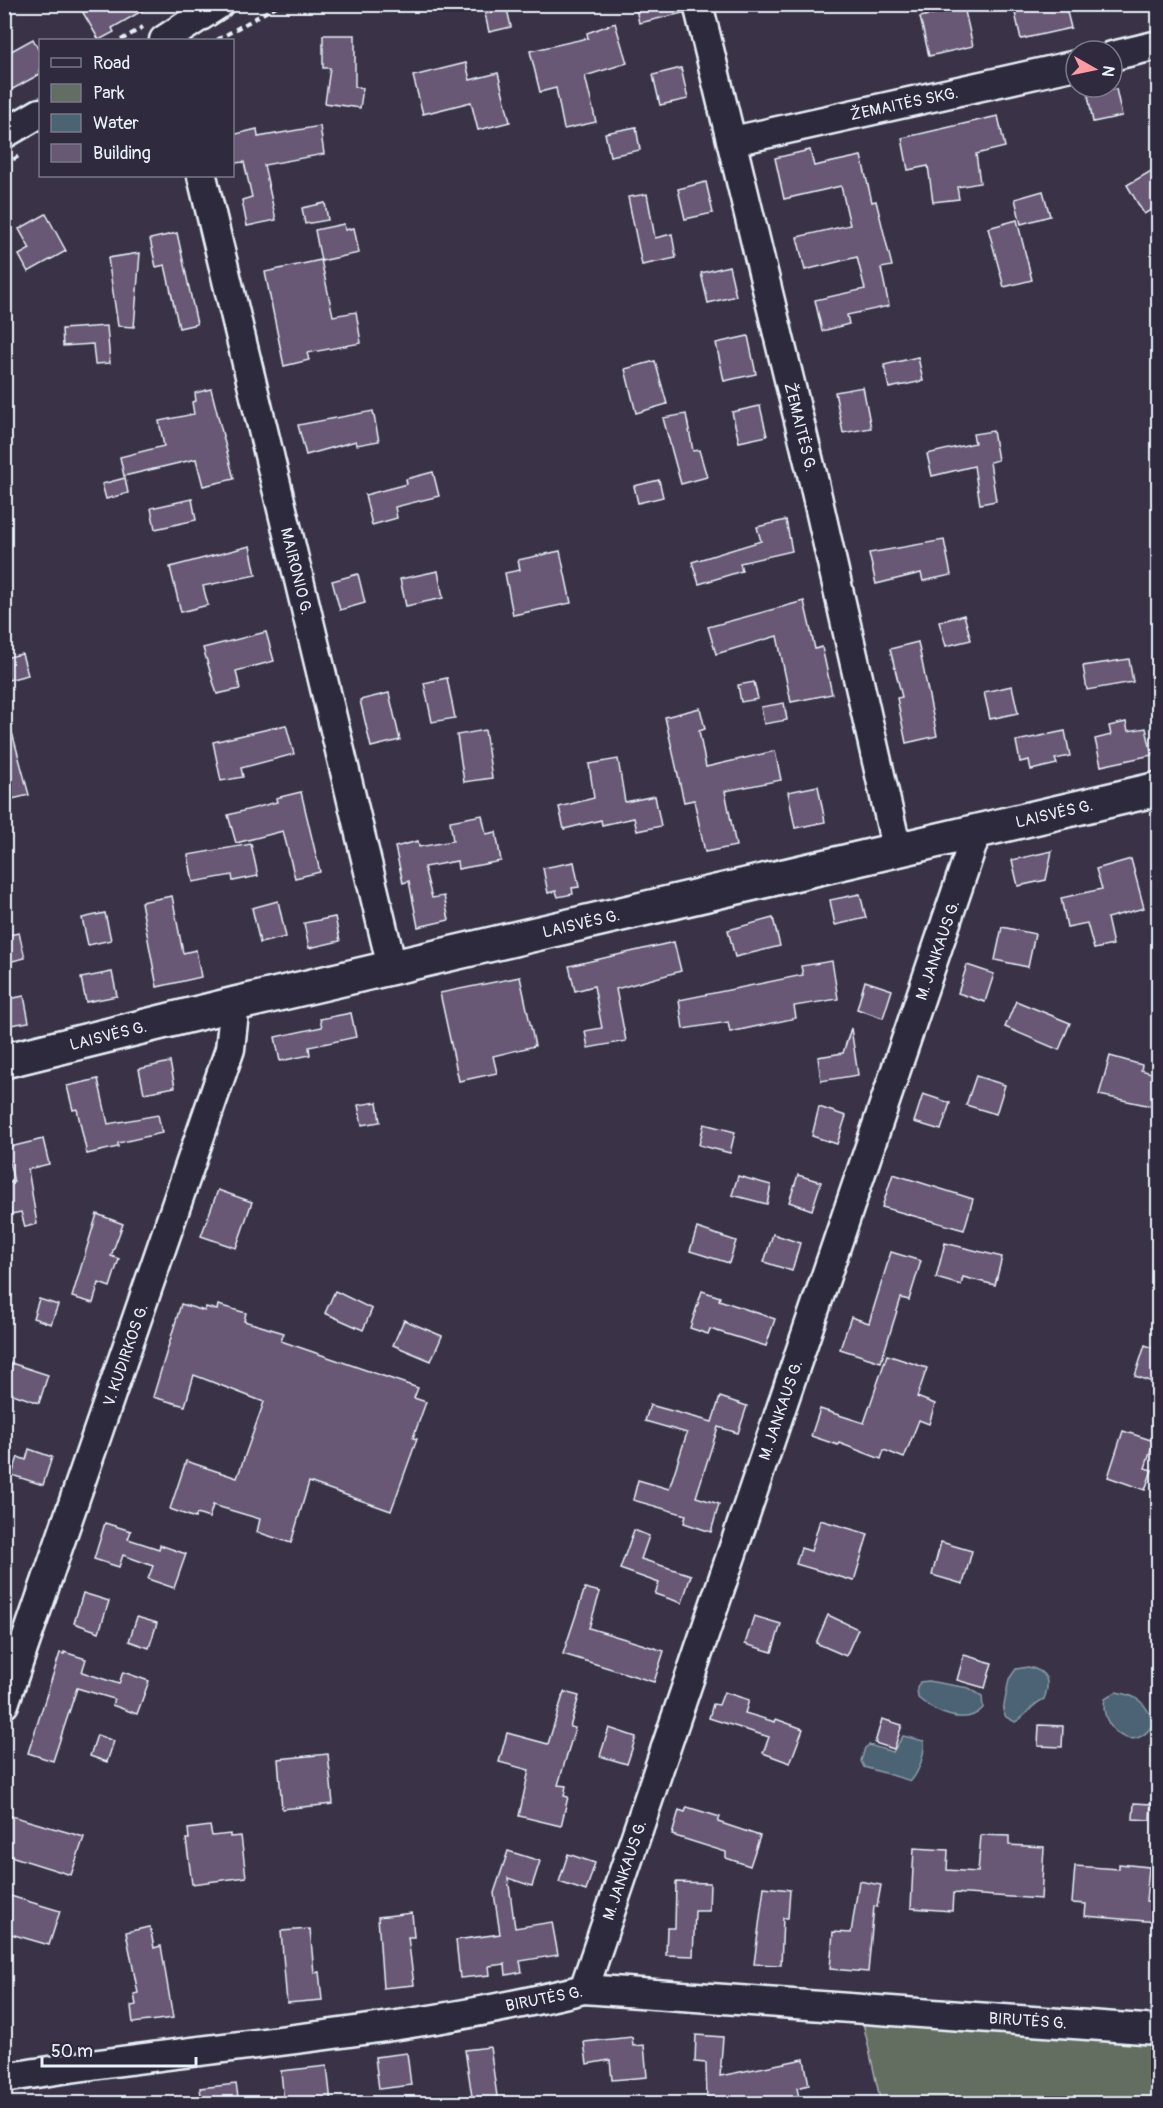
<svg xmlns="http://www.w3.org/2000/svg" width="1163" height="2108" font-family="Pangolin,sans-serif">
  <rect width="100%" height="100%" fill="#3a3348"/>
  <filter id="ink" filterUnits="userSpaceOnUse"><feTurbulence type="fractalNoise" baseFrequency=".0167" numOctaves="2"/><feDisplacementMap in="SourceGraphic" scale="12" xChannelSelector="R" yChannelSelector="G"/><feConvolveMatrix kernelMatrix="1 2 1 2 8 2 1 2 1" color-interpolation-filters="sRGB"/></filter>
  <g filter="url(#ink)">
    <polygon fill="#636d61" stroke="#a6afac" stroke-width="1.5" points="860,2009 1158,2036 1158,2103 881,2103"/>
    <g fill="#4b6474" stroke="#8a9ca9" stroke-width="1.5">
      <path d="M 1028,1667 C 1047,1671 1051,1681 1044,1699 C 1030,1705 1027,1716 1015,1722 L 1006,1717 L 1003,1711 L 1009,1679 L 1016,1669 Z"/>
      <path d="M 928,1681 L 969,1688 L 982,1696 L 983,1708 C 966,1727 935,1713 918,1698 L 917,1688 L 920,1682 Z"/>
      <path d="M 1116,1692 C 1136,1695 1148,1703 1153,1724 C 1133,1758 1098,1726 1105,1699 Z"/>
      <path d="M 903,1736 L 924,1741 C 925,1754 919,1772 911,1781 L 864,1767 L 861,1761 L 865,1748 L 869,1745 L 893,1752 Z"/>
    </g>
    <g fill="#675874" stroke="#e8f1f8" stroke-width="1.5">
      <polygon points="78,4 154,4 112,28 114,32 99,40"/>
      <polygon points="635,4 682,4 683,13 639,23"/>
      <polygon points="1013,4 1065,4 1071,28 1021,39"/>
      <polygon points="964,7 973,46 929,56 920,17"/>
      <polygon points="507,9 511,27 489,32 485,14"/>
      <polygon points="615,23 627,63 585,76 596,122 564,129 556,88 540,92 530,51 588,38 587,33"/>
      <polygon points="323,35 355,35 355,87 363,88 360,108 325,103 330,68 323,68"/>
      <polygon points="33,39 40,53 40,74 11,90 4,77 4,55"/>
      <polygon points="466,63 470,80 498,73 510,122 478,130 471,102 423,114 413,76"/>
      <polygon points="681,68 688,99 660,105 653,75"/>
      <polygon points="1116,89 1122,116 1093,122 1088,95"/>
      <polygon points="998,116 1005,147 976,154 980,183 957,187 959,199 933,202 928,166 908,170 902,138"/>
      <polygon points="320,126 324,154 264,165 276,220 247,226 242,200 252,197 244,162 235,163 232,135 257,129 258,137"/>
      <polygon points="636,127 640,150 610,156 605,133"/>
      <polygon points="810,150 814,166 861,156 872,202 876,201 892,266 881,268 889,306 847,315 849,324 822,331 815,300 865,289 857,257 805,270 797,237 850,225 841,186 784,199 775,158"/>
      <polygon points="1158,167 1158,206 1144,214 1127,185"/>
      <polygon points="706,182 713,213 685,219 678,189"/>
      <polygon points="1043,191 1050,216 1021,224 1015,199"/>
      <polygon points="647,194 655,238 672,234 676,258 642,265 628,197"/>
      <polygon points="325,203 328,220 305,224 302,208"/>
      <polygon points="46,214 66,251 28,272 19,255 30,249 19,229"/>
      <polygon points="1017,220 1032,280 1004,287 988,228"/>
      <polygon points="344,224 345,230 354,228 359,253 321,261 315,230"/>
      <polygon points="177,233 197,324 179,328 165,265 156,267 150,239"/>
      <polygon points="140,253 134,327 118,326 108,258"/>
      <polygon points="321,260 333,316 356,312 361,343 307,353 309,360 284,366 265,272"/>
      <polygon points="729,266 736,296 708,303 701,273"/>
      <polygon points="107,326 110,363 95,364 93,344 63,346 62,329"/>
      <polygon points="748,336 756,374 724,381 716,343"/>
      <polygon points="918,357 923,381 889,388 884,365"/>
      <polygon points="655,361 667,404 636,413 625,369"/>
      <polygon points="863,387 871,428 843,433 835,392"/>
      <polygon points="211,389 234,479 203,486 196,459 124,476 120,457 164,446 159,421 194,414 192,402 196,401 195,393"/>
      <polygon points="760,406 767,436 739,442 732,412"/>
      <polygon points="373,411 379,441 357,445 356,441 306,455 298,425"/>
      <polygon points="686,414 693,451 699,450 707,477 681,484 663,418"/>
      <polygon points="993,431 998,460 990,462 996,501 980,504 974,466 932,476 927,454 975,443 973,434"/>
      <polygon points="433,472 439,496 395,507 397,518 372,525 365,495 407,484 406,479"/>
      <polygon points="125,478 128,493 106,499 102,484"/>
      <polygon points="659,480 663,497 638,503 634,486"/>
      <polygon points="192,499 196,520 155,529 151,508"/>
      <polygon points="786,520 792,551 740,563 742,571 699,584 692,562 761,541 757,527"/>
      <polygon points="944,540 951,575 923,581 921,573 876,584 869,553"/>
      <polygon points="250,546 256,575 203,586 208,605 181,612 170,567"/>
      <polygon points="560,551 571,603 513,615 505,573 520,570 518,560"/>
      <polygon points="438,571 443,598 406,606 400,579"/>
      <polygon points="358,574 365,603 340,610 332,581"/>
      <polygon points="804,601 815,649 822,647 832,694 791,702 777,636 716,654 708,627"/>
      <polygon points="964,615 971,640 946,646 939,622"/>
      <polygon points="266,632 274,661 236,671 240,689 217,694 203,648"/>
      <polygon points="918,642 937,736 906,743 897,698 902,697 890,649"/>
      <polygon points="22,654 28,675 4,681 4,658"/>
      <polygon points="1129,659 1133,682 1087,690 1083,666"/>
      <polygon points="447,678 455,718 432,722 424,683"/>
      <polygon points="754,682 758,699 741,702 738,685"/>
      <polygon points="1012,686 1018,713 990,719 984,692"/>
      <polygon points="389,693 400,740 371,747 360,700"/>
      <polygon points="784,703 787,720 764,724 761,707"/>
      <polygon points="700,708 705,729 699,731 706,767 775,751 781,780 725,791 736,846 705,852 694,800 684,802 665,717"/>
      <polygon points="1126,722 1128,731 1146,728 1152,755 1101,766 1095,739 1111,735 1109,726"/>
      <polygon points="10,725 29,795 4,801 4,726"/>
      <polygon points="286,725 294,754 241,768 243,777 221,781 213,742"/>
      <polygon points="485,730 492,778 464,782 457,735"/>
      <polygon points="1065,731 1070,756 1055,759 1057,764 1031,770 1029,760 1020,762 1016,741"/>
      <polygon points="618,759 625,802 655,796 661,826 637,831 634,818 602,825 601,820 564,829 559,807 594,798 589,764"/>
      <polygon points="818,786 825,822 795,828 788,792"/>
      <polygon points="301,792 320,872 295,878 283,831 236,843 228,815 277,802 276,798"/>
      <polygon points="482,815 486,834 496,832 501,861 458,869 457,861 424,867 432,898 444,896 449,920 418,927 409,881 403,883 395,847 418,841 419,847 453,841 450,821"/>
      <polygon points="251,844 258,876 233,881 232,875 193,882 188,855"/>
      <polygon points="1052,851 1046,880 1018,886 1012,860"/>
      <polygon points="1131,859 1144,908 1107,918 1113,945 1094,949 1087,923 1067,927 1061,898 1102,889 1096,869"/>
      <polygon points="574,862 579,887 572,888 573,894 558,897 556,891 548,893 543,868"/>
      <polygon points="860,894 866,918 835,925 830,900"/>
      <polygon points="172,896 183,953 196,950 201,977 157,987 141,902"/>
      <polygon points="278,901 286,937 260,943 252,908"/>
      <polygon points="105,913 111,940 88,945 82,918"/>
      <polygon points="335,917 340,941 309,948 304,923"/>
      <polygon points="773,918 780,946 735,957 728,930"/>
      <polygon points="1002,927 1035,934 1028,967 995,960"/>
      <polygon points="19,933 25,958 4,963 4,936"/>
      <polygon points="674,942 681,971 616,989 626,1041 588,1048 585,1031 602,1028 594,986 575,991 569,966"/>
      <polygon points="832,961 838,999 794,1006 796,1018 730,1032 728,1022 683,1029 679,1000 803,975 801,966"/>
      <polygon points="967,965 994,974 985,1002 958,993"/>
      <polygon points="112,972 117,996 86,1002 81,978"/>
      <polygon points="520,977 535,1046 493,1056 497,1073 459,1081 440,993"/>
      <polygon points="865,981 892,990 883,1018 857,1009"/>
      <polygon points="24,996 29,1022 4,1026 4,1000"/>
      <polygon points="1016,1001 1070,1023 1059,1050 1005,1027"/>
      <polygon points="351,1013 356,1037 309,1047 310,1055 280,1061 275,1037 322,1027 320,1019"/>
      <polygon points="851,1028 858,1075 821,1081 818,1057 843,1053"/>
      <polygon points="1110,1056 1142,1065 1141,1070 1158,1075 1156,1107 1099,1095"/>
      <polygon points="170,1062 175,1087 144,1093 139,1069"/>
      <polygon points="976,1076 1005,1085 996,1114 966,1105"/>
      <polygon points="98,1079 108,1124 158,1115 162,1133 118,1143 118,1147 87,1154 77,1109 73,1110 67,1086"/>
      <polygon points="923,1094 950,1103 941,1130 914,1122"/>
      <polygon points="377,1102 380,1122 362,1125 358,1105"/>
      <polygon points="819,1107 846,1116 837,1144 812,1136"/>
      <polygon points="704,1124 735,1132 730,1153 699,1145"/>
      <polygon points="43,1139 49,1164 28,1169 37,1224 25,1227 21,1212 11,1214 8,1199 4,1200 4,1183 14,1182 6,1148"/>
      <polygon points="893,1174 973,1199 964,1230 882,1207"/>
      <polygon points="798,1175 821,1182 812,1210 789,1202"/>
      <polygon points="738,1176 771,1185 767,1204 732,1195"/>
      <polygon points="218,1190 252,1202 236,1248 201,1236"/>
      <polygon points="97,1214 123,1224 111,1256 119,1259 110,1287 99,1283 93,1303 72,1297"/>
      <polygon points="697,1228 736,1241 729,1263 690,1251"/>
      <polygon points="773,1234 800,1243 792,1271 764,1262"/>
      <polygon points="945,1243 1002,1257 995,1285 963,1277 961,1285 936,1278"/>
      <polygon points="891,1252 921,1261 909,1300 901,1298 881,1362 840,1349 851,1317 869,1323"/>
      <polygon points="335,1291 372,1309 363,1330 325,1313"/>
      <polygon points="702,1291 720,1297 719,1300 775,1319 766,1346 710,1329 708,1334 690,1328"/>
      <polygon points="39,1299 58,1305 51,1324 33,1318"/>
      <polygon points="181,1304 205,1311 206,1307 217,1310 218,1305 246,1313 244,1321 284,1333 281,1341 418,1388 414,1398 426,1402 413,1438 417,1439 391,1511 309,1482 291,1543 257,1532 260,1519 213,1505 209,1518 197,1514 195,1518 170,1509 186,1461 237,1478 264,1402 194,1375 185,1406 153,1397"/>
      <polygon points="404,1320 442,1336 431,1361 393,1345"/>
      <polygon points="1145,1345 1158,1350 1158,1384 1135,1376"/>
      <polygon points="887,1355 927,1368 917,1397 935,1404 929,1424 919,1420 904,1458 884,1450 881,1459 839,1443 838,1445 811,1436 820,1409 864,1423"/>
      <polygon points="11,1363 48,1375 39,1403 4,1391 4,1381"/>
      <polygon points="720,1397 747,1406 738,1433 718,1427 696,1497 719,1504 711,1532 684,1523 686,1515 633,1500 638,1480 669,1489 687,1433 645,1421 650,1405 712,1422"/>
      <polygon points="1123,1431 1154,1441 1145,1468 1152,1470 1145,1490 1108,1477"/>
      <polygon points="29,1449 52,1457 43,1485 12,1475 18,1457 26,1460"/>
      <polygon points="820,1520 868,1534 854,1581 796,1564 801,1548 811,1551"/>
      <polygon points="105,1523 131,1531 128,1539 159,1549 160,1545 186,1554 174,1588 148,1579 153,1566 123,1555 119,1567 94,1559"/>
      <polygon points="634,1530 649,1536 641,1559 691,1575 682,1603 655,1594 659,1583 620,1569"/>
      <polygon points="941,1542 972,1551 963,1584 932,1575"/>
      <polygon points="585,1588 600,1592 589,1628 664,1651 654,1682 563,1654"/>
      <polygon points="83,1593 109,1601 99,1632 74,1623"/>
      <polygon points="828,1615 858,1629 846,1656 816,1643"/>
      <polygon points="754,1616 781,1624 772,1652 745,1644"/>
      <polygon points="137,1617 157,1623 149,1648 129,1641"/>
      <polygon points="64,1652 86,1659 82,1672 119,1684 123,1672 149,1681 137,1714 112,1705 114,1699 77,1688 53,1761 28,1753 60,1653 64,1654"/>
      <polygon points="964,1655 992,1663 985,1688 957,1680"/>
      <polygon points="564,1692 579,1696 570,1727 575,1728 558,1785 566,1786 564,1796 568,1797 561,1826 519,1816 529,1770 499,1762 507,1733 548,1744"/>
      <polygon points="724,1692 749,1700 745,1713 775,1722 776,1719 803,1729 790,1763 763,1753 769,1737 709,1718 713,1704 719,1705"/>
      <polygon points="882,1719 902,1725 894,1749 875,1743"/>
      <polygon points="1039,1725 1063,1726 1062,1747 1038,1746"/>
      <polygon points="609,1728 636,1737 627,1764 600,1756"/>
      <polygon points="97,1735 114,1741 107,1762 90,1756"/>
      <polygon points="328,1754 333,1804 282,1809 278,1759"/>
      <polygon points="1134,1803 1151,1804 1150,1820 1133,1819"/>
      <polygon points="687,1807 720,1817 718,1822 760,1836 750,1866 726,1858 726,1852 672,1835 679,1810 685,1812"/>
      <polygon points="8,1815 84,1837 71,1875 4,1854 4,1825"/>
      <polygon points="210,1826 212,1836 230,1834 230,1837 241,1836 246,1877 192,1884 186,1839 189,1839 188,1829"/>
      <polygon points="981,1835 1009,1836 1009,1845 1044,1847 1041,1899 953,1893 952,1911 911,1908 914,1848 948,1850 947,1870 978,1872"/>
      <polygon points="508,1851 540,1861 532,1886 508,1878 515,1928 552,1922 558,1955 520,1961 522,1972 506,1975 505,1964 489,1966 490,1975 460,1978 456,1940 500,1934 494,1893"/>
      <polygon points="568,1854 595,1863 586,1891 559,1882"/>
      <polygon points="1119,1864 1149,1867 1146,1901 1158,1902 1158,1922 1085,1916 1086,1904 1072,1903 1075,1866 1119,1869"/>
      <polygon points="859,1881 881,1885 877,1907 874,1906 868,1972 830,1969 833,1932 851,1933"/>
      <polygon points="676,1882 710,1883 709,1911 695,1911 693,1956 666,1955 667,1928 675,1928"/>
      <polygon points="764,1887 790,1890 788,1918 783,1918 781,1965 754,1964"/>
      <polygon points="4,1894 60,1911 49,1945 4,1932"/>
      <polygon points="412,1913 414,1937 408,1937 414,1985 383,1988 378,1917"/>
      <polygon points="150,1927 154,1948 161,1946 173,2018 133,2023 131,2006 136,2005 134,1994 138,1993 126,1932"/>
      <polygon points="310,1929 314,1973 319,1972 322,2000 287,2003 281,1931"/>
      <polygon points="696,2035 723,2037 720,2076 804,2059 809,2085 797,2088 800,2103 707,2103 706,2063 695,2062"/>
      <polygon points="632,2037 633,2046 644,2045 647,2077 612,2080 610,2060 587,2064 584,2042"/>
      <polygon points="490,2047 498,2103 473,2103 465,2050"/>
      <polygon points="407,2053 411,2085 379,2089 375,2057"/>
      <polygon points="327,2066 331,2103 284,2103 281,2071"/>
      <polygon points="236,2084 239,2103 202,2103 200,2088"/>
    </g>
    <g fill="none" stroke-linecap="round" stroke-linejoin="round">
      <g stroke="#e8f1f8" stroke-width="33">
        <g id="minor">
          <polyline points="698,4 812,474 897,850"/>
          <polyline points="164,40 219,4"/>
          <polyline points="1112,56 1158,45"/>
          <polyline points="4,134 40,113"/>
          <polyline points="733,141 1076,65"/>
          <polyline points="202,176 392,967"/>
          <polyline points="4,1704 230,1049 235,1004"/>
          <polyline points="584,1989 977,831"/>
          <path d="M 4,2078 C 197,2046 394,2036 584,1989 L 1158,2030"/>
        </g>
      </g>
      <g stroke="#e8f1f8" stroke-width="38">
        <polyline id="major" points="4,1061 235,1004 1158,789"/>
      </g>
      <g stroke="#e8f1f8" stroke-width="4" stroke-dasharray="6 4.5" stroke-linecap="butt">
        <polyline points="121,40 143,27"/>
        <polyline points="217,40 280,4"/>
        <polyline points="4,165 19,156"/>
      </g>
      <use href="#minor" stroke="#2f2a3d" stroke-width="28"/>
      <use href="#major" stroke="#2f2a3d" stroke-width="33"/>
    </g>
  </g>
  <g text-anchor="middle" stroke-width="4.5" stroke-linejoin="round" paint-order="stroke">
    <g font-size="16" fill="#e8f1f8" stroke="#2f2a3d">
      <text transform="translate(904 103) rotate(-12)" y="6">ŽEMAITĖS SKG.</text>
      <text transform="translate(801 427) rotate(76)" y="6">ŽEMAITĖS G.</text>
      <text transform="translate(297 571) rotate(76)" y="6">MAIRONIO G.</text>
      <text transform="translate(1054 813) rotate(-13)" y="6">LAISVĖS G.</text>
      <text transform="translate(581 923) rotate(-13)" y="6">LAISVĖS G.</text>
      <text transform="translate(937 950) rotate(-71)" y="6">M. JANKAUS G.</text>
      <text transform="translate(108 1035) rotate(-14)" y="6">LAISVĖS G.</text>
      <text transform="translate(125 1355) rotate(-71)" y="6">V. KUDIRKOS G.</text>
      <text transform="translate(780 1410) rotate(-71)" y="6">M. JANKAUS G.</text>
      <text transform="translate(624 1870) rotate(-71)" y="6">M. JANKAUS G.</text>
      <text transform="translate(544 1998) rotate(-11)" y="6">BIRUTĖS G.</text>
      <text transform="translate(1028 2020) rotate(4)" y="6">BIRUTĖS G.</text>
    </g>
  </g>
  <rect width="1163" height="2108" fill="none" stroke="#2f2a3d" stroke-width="24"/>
  <rect x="12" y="12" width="1139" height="2084" fill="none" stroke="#e8f1f8" stroke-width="2" filter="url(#ink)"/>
  <rect x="39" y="39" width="195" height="138" fill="#2f2a3d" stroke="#797a88" stroke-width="1.5"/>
  <rect x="51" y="58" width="30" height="9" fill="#2f2a3d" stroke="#797a88" stroke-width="1.5"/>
  <text x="93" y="69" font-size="18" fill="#e8f1f8">Road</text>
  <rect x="51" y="84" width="30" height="18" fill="#636d61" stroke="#797a88" stroke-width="1.5"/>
  <text x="93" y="99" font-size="18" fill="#e8f1f8">Park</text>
  <rect x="51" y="114" width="30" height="18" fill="#4b6474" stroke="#797a88" stroke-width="1.5"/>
  <text x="93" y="129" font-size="18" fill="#e8f1f8">Water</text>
  <rect x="51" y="144" width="30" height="18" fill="#675874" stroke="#797a88" stroke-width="1.5"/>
  <text x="93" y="159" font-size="18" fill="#e8f1f8">Building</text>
  <g transform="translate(1094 69) rotate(99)"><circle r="28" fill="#2f2a3d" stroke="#797a88" stroke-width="1.5"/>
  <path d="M0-4.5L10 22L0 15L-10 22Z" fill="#ff9aa2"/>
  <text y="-9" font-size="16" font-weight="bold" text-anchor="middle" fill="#e8f1f8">N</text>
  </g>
  <path d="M42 2057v9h154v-9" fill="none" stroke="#e8f1f8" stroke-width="3"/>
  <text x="51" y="2057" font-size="18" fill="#e8f1f8" stroke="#2f2a3d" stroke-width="4.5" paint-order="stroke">50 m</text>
</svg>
